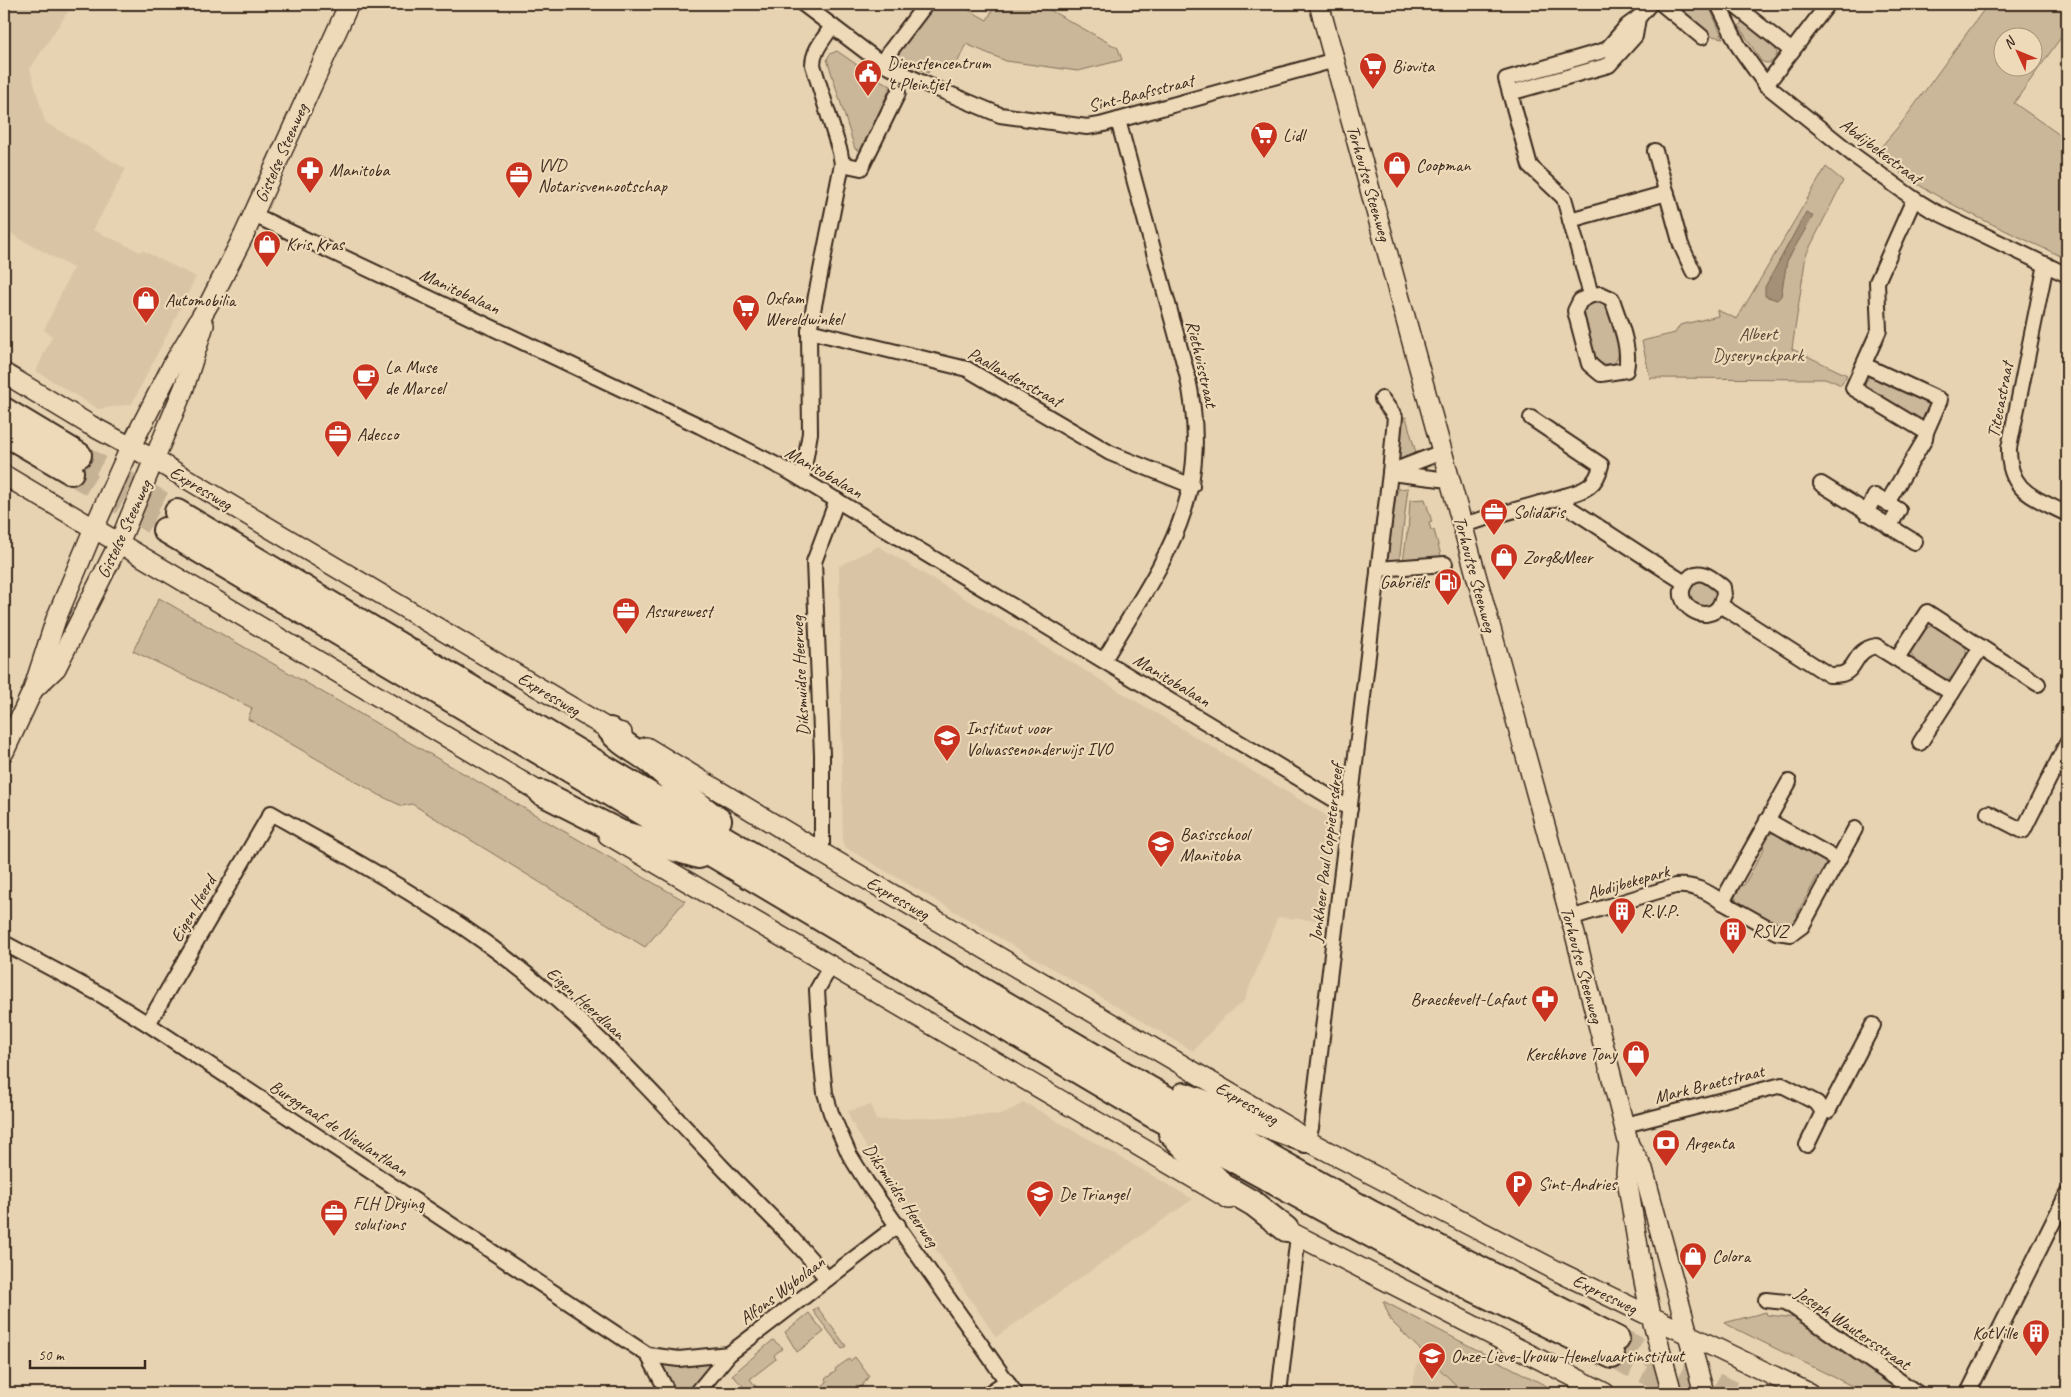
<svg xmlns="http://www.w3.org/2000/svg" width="2071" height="1397" font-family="Caveat,sans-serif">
  <rect width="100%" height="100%" fill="#e7d3b2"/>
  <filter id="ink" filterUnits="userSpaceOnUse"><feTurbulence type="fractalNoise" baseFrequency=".02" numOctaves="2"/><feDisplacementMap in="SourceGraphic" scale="10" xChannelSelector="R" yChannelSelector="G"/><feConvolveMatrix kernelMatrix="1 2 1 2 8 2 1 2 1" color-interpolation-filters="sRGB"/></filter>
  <g filter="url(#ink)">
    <g fill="#d9c5a5">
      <polygon points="4,4 73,4 30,69 45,122 126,169 93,230 141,252 142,250 196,277 132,404 98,409 36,371 52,336 44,330 73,268 10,233 4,243"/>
      <polygon points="878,546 1332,819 1320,921 1278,917 1244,1001 1224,1017 1193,1051 843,846 839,566"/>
      <polygon points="1024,1102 1193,1199 996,1337 871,1155 851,1121 848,1111 871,1105 876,1120 1004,1114"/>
      <polygon points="1421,1350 1464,1393 1410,1393"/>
    </g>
    <g fill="#cab799" stroke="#82705c" fill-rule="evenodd">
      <polygon points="934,4 958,4 987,20 996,4 1039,4 1118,48 1122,60 1078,71 1006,61 966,44 954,70 933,61 928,73 901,60 897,53"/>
      <polygon points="1675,4 1708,4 1723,38 1705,35 1707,31"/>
      <path d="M 1988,4 L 2067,4 L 2067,29 L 2014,103 L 2067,140 L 2067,259 C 2001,228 1932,200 1875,154 L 1903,121 ZM 2004,38 L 2034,38 L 2034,68 L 2004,68 Z"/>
      <path d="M 1742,22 L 1747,23 L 1774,45 L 1777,53 C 1776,61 1768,66 1761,61 L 1739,26 Z"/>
      <polygon points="837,51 876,78 891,86 861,151 855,149 827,59 830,54"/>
      <polygon points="1826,167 1843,181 1806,255 1792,349 1847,375 1841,385 1828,379 1650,378 1642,341 1675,333 1680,325 1718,316 1717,310 1737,319"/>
      <path d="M 1596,303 L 1604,304 L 1608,309 C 1614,322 1626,354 1613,364 L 1601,364 L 1595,358 L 1584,318 C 1582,309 1588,305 1596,303 Z"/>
      <polygon points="1870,376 1928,402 1930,407 1925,418 1919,420 1867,389 1865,383"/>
      <polygon points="1406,417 1416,453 1406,455 1406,459 1398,460 1399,420"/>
      <polygon points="1408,488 1399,563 1391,563 1388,559 1396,494 1399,489"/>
      <polygon points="1425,499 1432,522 1429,523 1431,530 1434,530 1442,559 1403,562 1407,533 1408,533 1410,500"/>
      <polygon points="1696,580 1702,580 1717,592 1717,597 1710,607 1702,607 1689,599 1688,591"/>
      <polygon points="159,598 685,901 645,947 412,804 402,806 381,796 248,719 252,708 133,651"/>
      <path d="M 1933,626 L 1962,643 L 1966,648 L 1966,658 L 1956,674 L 1949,679 C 1938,679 1915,664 1911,654 C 1912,643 1922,627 1933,626 Z"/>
      <path d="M 1778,833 L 1823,859 L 1826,866 L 1824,875 L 1817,877 L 1797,914 L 1799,920 L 1796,925 L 1785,929 L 1738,904 L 1735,897 L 1737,887 L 1744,885 L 1764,849 L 1762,841 C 1766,835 1770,833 1778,833 Z"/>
      <polygon points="1383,1301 1560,1393 1464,1393 1391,1321"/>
      <polygon points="817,1307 846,1346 842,1349 813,1311"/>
      <polygon points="1766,1312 1767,1315 1797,1318 1904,1393 1866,1393 1724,1323"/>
      <polygon points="809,1313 824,1332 797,1352 785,1332"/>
      <polygon points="773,1340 783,1348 774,1355 776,1359 750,1379 761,1393 750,1393 732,1375"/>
      <polygon points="855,1357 869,1376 857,1393 805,1393 813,1388 816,1391 827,1382 825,1379 836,1371 835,1369 849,1359 850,1361"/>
      <polygon points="711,1361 712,1364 689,1393 672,1393 658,1362"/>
    </g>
    <polygon fill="#a39077" stroke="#796753" points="1806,212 1813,216 1787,261 1781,296 1777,300 1765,296 1765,287"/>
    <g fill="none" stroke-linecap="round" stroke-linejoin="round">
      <g stroke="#c5b194" stroke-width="24" stroke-dasharray="24 12" stroke-linecap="butt">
        <polyline points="79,455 177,512"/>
        <polyline points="71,472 165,530"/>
        <polyline points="1617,1339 1733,1393"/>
        <polyline points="1612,1356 1690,1393"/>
      </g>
      <g stroke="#3b2a1e" stroke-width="18">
        <g id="street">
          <polyline points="803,4 881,63 923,83 1000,115 1087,127 1100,125 1335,60"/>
          <polyline points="1662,4 1702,37"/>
          <polyline points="1718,4 1739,47 1766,85 1856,157 1914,199 1932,210 2067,275"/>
          <polyline points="1733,4 1792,51"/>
          <polyline points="881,63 926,4"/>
          <polyline points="1766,85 1828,4"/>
          <polyline points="1510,93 1506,79 1606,50 1627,26 1638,18"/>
          <polyline points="1655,151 1681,245 1693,271"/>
          <polyline points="842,164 861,168 898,93"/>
          <polyline points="254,215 700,426 788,471 1350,809"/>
          <polyline points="1570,220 1667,193"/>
          <path d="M 2046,264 L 2009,448 C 2008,492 2034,497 2067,514"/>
          <path d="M 1601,294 L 1612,299 C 1619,321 1631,347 1626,370 L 1601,374 L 1589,364 L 1575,311 L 1580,301 L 1591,295 Z"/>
          <polyline points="1591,295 1564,198 1530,166 1510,93 1609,65 1635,36 1638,18 1650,4"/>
          <polyline points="809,331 967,369 1110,453 1192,486"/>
          <polyline points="1864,365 1940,400 1926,432"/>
          <path d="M 1531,418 L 1601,465 C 1597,486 1584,491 1565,496 L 1568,507 L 1685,583 C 1671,604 1707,627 1720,605"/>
          <polyline points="1390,472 1442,452"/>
          <polyline points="1390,473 1449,480"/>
          <path d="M 802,479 L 810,433 L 809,331 L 842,164 L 840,152 L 813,65 C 813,50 824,39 832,26"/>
          <polyline points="1821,484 1915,542"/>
          <polyline points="1887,503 1899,510 1889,527"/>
          <polyline points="1866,513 1875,496 1887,503 1925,439 1926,432 1853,388 1879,330 1877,282 1914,199"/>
          <polyline points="1462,525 1565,496"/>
          <polyline points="1378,569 1445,564"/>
          <path d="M 1685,583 C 1697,565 1710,576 1723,587 L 1724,595 L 1720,605 L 1829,675 C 1833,675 1838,675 1842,674 C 1858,669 1853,650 1876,646 L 1952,693 L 1981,647 L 1927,612 L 1897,658"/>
          <polyline points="1981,647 2038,684"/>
          <path d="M 1104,660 C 1164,559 1215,499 1187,374 L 1118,120"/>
          <polyline points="1920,743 1952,693"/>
          <polyline points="1988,813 2023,831 2067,743"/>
          <polyline points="822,853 822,755 814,562 837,500"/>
          <polyline points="1838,860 1855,829"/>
          <polyline points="1722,902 1776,932 1791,934 1802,926 1838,860 1767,820"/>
          <path d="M 1570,918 L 1675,886 C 1693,884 1707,891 1722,902 L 1789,782"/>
          <polyline points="4,943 103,996 148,1024 648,1355 679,1359 729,1354"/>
          <polyline points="830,967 817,990 821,1056 825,1093 831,1113 849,1154 867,1183 1015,1393"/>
          <path d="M 148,1024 L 271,813 C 351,859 433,902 506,958 C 586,1019 653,1093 721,1166 C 756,1203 796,1239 827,1279"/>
          <polyline points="1823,1112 1828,1111 1873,1025"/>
          <polyline points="1625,1125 1782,1085 1817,1103 1823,1112 1807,1145"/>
          <polyline points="1306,1140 1311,1128 1390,473 1395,417 1382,399"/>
          <polyline points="1766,1300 1786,1302 1917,1393"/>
          <polyline points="648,1355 665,1387 666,1393"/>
          <polyline points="697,1393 729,1354 898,1225"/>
          <polyline points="989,1393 1007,1381"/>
          <polyline points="1279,1393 1298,1236"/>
          <polyline points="1968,1393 2067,1194"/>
        </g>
      </g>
      <g stroke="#3b2a1e" stroke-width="22">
        <g id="secondary">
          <polyline points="1319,4 1576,938 1629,1145 1643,1169 1704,1393"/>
          <polyline points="4,373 90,425 155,460 610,730 622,733"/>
          <polyline points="4,475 553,800"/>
          <polyline points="34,689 56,668 119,543 184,388 204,325"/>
          <polyline points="646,747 822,853 1291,1129 1306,1140 1559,1272 1809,1393"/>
          <polyline points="4,752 33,690 56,619 94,528 131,446 173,364 211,300 244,235 349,4"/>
          <polyline points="608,835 1229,1199"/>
          <polyline points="1629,1145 1626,1173 1642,1271 1651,1316 1672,1393"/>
          <polyline points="1273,1223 1605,1393"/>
        </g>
      </g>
      <g stroke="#3b2a1e" stroke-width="28">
        <g id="highway">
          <polyline points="4,410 79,455"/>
          <polyline points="4,433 71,472"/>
          <polyline points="177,512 647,793 1148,1088 1371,1213 1617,1339"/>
          <polyline points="165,530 1154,1116 1325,1210 1463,1284 1612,1356"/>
          <path d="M 610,730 C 621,745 638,751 652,763 C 675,782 694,804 719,820"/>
          <polyline points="542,793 621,833 699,856"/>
          <polyline points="1184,1095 1306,1140"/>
          <polyline points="1171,1133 1223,1186 1254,1204 1286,1229"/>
        </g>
      </g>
      <use href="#street" stroke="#eedab8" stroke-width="14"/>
      <use href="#secondary" stroke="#eedab8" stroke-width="19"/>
      <use href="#highway" stroke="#eedab8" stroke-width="24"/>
    </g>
  </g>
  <defs>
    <g id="supermarket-pin" transform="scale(1.4375)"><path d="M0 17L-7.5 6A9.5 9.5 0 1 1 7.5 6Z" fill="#c8321e" stroke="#eedab8"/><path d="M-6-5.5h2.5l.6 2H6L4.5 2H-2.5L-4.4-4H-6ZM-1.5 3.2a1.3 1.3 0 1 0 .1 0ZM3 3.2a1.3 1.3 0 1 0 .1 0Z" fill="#fff"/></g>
    <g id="civic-pin" transform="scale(1.4375)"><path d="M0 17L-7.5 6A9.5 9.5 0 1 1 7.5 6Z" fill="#c8321e" stroke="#eedab8"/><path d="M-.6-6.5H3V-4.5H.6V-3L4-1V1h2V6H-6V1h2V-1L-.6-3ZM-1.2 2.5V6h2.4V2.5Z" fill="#fff"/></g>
    <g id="shop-pin" transform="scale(1.4375)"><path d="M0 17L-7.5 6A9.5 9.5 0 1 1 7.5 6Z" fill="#c8321e" stroke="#eedab8"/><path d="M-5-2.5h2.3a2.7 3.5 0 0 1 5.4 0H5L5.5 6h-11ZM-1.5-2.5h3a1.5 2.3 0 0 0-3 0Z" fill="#fff"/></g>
    <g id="pharmacy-pin" transform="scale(1.4375)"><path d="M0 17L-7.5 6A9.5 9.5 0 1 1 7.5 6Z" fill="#c8321e" stroke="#eedab8"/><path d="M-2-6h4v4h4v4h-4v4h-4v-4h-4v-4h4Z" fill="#fff"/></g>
    <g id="office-pin" transform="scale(1.4375)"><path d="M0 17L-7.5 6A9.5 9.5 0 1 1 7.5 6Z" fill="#c8321e" stroke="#eedab8"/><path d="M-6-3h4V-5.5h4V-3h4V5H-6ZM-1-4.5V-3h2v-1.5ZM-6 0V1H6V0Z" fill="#fff"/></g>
    <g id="cafe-pin" transform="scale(1.4375)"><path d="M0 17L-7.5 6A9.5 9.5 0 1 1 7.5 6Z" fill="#c8321e" stroke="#eedab8"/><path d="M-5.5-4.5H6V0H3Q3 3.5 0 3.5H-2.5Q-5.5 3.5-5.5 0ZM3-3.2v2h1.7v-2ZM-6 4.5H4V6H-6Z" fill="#fff"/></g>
    <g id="fuel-pin" transform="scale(1.4375)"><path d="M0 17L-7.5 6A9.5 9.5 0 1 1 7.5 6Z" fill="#c8321e" stroke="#eedab8"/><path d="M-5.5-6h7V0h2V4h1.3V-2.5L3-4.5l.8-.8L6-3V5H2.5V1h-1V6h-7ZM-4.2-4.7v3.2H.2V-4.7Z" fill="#fff"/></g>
    <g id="school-pin" transform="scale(1.4375)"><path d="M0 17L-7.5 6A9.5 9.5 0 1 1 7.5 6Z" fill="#c8321e" stroke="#eedab8"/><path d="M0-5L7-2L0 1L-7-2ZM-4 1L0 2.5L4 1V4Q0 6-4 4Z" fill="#fff"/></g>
    <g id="building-pin" transform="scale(1.4375)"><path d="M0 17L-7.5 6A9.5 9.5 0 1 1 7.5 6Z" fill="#c8321e" stroke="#eedab8"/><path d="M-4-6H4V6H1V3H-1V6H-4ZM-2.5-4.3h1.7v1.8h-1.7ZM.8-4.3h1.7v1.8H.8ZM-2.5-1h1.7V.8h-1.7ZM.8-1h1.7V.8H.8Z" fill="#fff"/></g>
    <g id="bank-pin" transform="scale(1.4375)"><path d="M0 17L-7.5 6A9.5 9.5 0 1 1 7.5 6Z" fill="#c8321e" stroke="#eedab8"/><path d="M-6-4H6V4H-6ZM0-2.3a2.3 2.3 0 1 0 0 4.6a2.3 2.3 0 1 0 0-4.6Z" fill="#fff"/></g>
    <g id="parking-pin" transform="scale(1.4375)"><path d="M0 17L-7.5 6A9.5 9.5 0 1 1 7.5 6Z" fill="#c8321e" stroke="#eedab8"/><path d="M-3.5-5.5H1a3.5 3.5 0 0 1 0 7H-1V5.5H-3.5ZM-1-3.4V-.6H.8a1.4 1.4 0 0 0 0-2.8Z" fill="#fff"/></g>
  </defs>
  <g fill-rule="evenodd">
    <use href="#supermarket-pin" x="1373" y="66"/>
    <use href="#civic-pin" x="868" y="73"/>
    <use href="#supermarket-pin" x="1264" y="135"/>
    <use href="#shop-pin" x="1397" y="165"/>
    <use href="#pharmacy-pin" x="310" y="170"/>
    <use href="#office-pin" x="519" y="175"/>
    <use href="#shop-pin" x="267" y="244"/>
    <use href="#shop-pin" x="146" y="300"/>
    <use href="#supermarket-pin" x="746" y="308"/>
    <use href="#cafe-pin" x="366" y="377"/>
    <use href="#office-pin" x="338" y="434"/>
    <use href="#office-pin" x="1494" y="512"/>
    <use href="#shop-pin" x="1504" y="557"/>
    <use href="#fuel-pin" x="1448" y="582"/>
    <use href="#office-pin" x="626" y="611"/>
    <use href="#school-pin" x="947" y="738"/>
    <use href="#school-pin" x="1161" y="844"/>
    <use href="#building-pin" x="1622" y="911"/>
    <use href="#building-pin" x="1733" y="931"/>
    <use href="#pharmacy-pin" x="1545" y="999"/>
    <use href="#shop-pin" x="1636" y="1054"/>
    <use href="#bank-pin" x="1666" y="1143"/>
    <use href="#parking-pin" x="1519" y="1184"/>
    <use href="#school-pin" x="1040" y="1194"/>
    <use href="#office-pin" x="334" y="1213"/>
    <use href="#shop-pin" x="1693" y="1256"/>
    <use href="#building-pin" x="2036" y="1333"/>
    <use href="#school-pin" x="1432" y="1356"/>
  </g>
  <g text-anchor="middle" stroke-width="4.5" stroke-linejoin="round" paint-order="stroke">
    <g font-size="18" fill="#3b2a1e" stroke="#eedab8" text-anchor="start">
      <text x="887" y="69">Dienstencentrum<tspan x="887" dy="21">'t Pleintjet</tspan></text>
      <text x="1392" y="72">Biovita</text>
      <text x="1283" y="141">Lidl</text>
      <text x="538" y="171">VVD<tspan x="538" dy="21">Notarisvennootschap</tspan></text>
      <text x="1416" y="171">Coopman</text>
      <text x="329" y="176">Manitoba</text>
      <text x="286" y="250">Kris Kras</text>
      <text x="765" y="304">Oxfam<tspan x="765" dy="21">Wereldwinkel</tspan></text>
      <text x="165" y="306">Automobilia</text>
      <text x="385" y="373">La Muse<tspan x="385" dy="21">de Marcel</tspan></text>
      <text x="357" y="440">Adecco</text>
      <text x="1513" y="518">Solidaris</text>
      <text x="1523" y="563">Zorg&amp;Meer</text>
      <text x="1429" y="588" text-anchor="end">Gabriëls</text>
      <text x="645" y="617">Assurewest</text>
      <text x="966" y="734">Instituut voor<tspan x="966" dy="21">Volwassenonderwijs IVO</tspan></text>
      <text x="1180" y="840">Basisschool<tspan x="1180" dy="21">Manitoba</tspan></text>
      <text x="1641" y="917">R.V.P.</text>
      <text x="1752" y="937">RSVZ</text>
      <text x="1526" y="1005" text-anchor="end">Braeckevelt-Lafaut</text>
      <text x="1617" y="1060" text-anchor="end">Kerckhove Tony</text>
      <text x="1685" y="1149">Argenta</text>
      <text x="1538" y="1190">Sint-Andries</text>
      <text x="1059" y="1200">De Triangel</text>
      <text x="353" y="1209">FLH Drying<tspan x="353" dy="21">solutions</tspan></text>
      <text x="1712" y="1262">Colora</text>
      <text x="2017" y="1339" text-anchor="end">KotVille</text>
      <text x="1451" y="1362">Onze-Lieve-Vrouw-Hemelvaartinstituut</text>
    </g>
    <g font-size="18" fill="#3b2a1e" stroke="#eedab8">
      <text transform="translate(1141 93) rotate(-14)" y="6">Sint-Baafsstraat</text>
      <text transform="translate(1881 151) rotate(37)" y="6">Abdijbekestraat</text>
      <text transform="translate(281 153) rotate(-66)" y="6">Gistelse Steenweg</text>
      <text transform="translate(1369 183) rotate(74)" y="6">Torhoutse Steenweg</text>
      <text transform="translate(460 291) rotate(25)" y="6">Manitobalaan</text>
      <text transform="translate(1202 364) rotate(77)" y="6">Riethuisstraat</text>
      <text transform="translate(1015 377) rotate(29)" y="6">Paallandenstraat</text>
      <text transform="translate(2000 400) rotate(-79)" y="6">Titecastraat</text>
      <text transform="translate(824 472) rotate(30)" y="6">Manitobalaan</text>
      <text transform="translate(201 488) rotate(31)" y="6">Expressweg</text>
      <text transform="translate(124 529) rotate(-65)" y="6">Gistelse Steenweg</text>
      <text transform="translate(1475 574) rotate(75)" y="6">Torhoutse Steenweg</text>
      <text transform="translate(800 676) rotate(-93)" y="6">Diksmuidse Heerweg</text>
      <text transform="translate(1172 680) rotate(31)" y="6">Manitobalaan</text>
      <text transform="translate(549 694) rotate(31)" y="6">Expressweg</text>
      <text transform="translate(1326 853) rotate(-83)" y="6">Jonkheer Paul Coppietersdreef</text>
      <text transform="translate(1628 882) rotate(-16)" y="6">Abdijbekepark</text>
      <text transform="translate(898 898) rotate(30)" y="6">Expressweg</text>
      <text transform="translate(193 909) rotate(-60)" y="6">Eigen Heerd</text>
      <text transform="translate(1582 965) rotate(75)" y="6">Torhoutse Steenweg</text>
      <text transform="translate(586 1003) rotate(42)" y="6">Eigen Heerdlaan</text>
      <text transform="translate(1709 1084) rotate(-14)" y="6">Mark Braetstraat</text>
      <text transform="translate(1247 1103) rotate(30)" y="6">Expressweg</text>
      <text transform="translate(339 1128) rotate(33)" y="6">Burggraaf de Nieulantlaan</text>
      <text transform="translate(901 1195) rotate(56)" y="6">Diksmuidse Heerweg</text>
      <text transform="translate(782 1290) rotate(-37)" y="6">Alfons Wybolaan</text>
      <text transform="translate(1605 1294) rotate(26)" y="6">Expressweg</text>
      <text transform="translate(1853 1328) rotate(34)" y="6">Joseph Wautersstraat</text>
    </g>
    <g font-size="18" fill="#584637" stroke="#eedab8">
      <text x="1758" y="340">Albert<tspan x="1758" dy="21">Dyserynckpark</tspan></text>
    </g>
  </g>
  <rect width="2071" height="1397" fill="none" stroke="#eedab8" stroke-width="20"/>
  <rect x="10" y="10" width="2051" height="1377" fill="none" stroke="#3b2a1e" stroke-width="2" filter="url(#ink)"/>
  <g transform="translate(2018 52) rotate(314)"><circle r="24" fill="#eedab8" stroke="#a6947a"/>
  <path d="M0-4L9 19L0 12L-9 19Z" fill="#c8321e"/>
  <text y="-8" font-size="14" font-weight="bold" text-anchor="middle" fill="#3b2a1e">N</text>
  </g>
  <path d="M30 1360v8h115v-8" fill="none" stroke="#3b2a1e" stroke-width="2.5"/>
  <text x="38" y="1360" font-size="15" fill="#3b2a1e" stroke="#eedab8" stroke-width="4" paint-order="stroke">50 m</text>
</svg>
